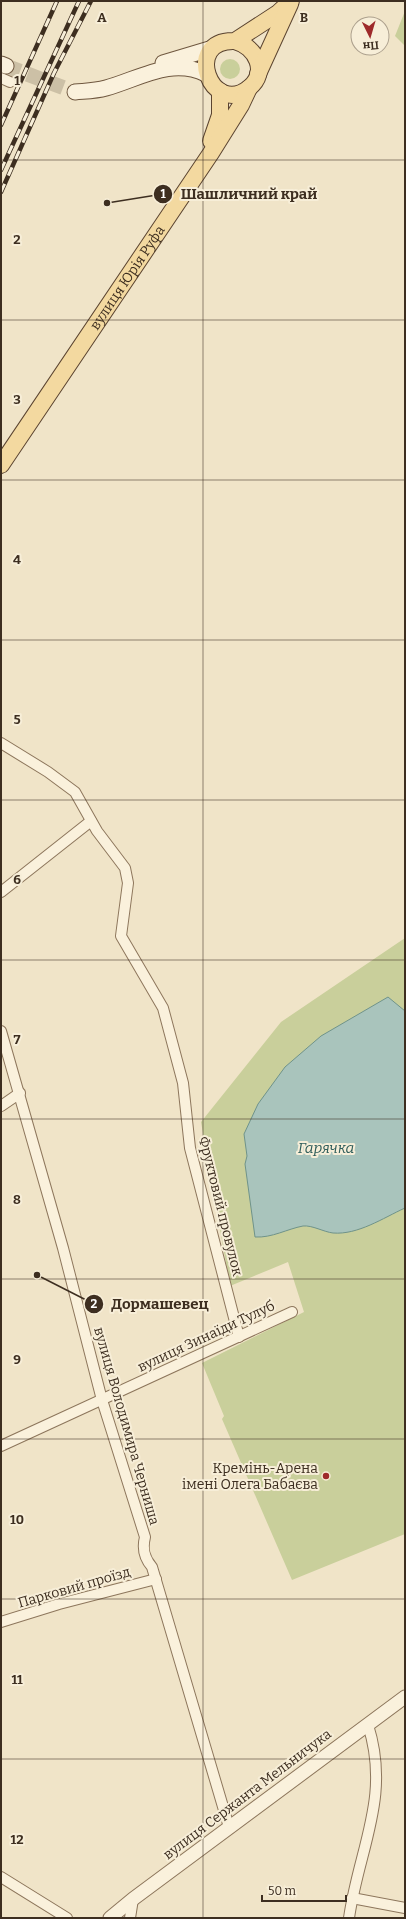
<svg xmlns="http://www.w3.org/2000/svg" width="406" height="1919" font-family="Bitter,serif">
  <rect width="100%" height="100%" fill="#f0e4c8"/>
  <g fill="#c9cf9b">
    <polygon points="405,11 405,46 395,36"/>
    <circle cx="230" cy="69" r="10"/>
    <polygon points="405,938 405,1534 292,1580 222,1419 224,1416 202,1363 304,1312 288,1262 230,1286 201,1122 281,1022"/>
  </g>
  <path fill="#a9c4bc" stroke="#6f938a" d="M 388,997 L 405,1011 L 405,1208 C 383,1218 358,1235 333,1233 C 324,1232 312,1225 303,1226 C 287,1229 272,1238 255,1237 L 245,1164 L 247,1156 L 244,1134 L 258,1104 L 285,1067 L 321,1036 Z"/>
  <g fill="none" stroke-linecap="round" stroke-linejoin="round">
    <polyline stroke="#ccc0a6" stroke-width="15" stroke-dasharray="15 8" stroke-linecap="butt" points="6,66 75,92"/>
    <g stroke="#8d765c" stroke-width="12">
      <g id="minor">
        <polyline points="1,78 10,82"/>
        <polyline points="1,743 48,772 75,792 97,831 125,868 128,883 121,936 163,1008 183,1083 190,1148 239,1337"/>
        <polyline points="1,892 91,821"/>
        <path d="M 1,1031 L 63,1248 L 102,1400 L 145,1537 C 142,1549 144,1558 152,1567 L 229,1827"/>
        <polyline points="1,1106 20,1093"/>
        <polyline points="1,1446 292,1312"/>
        <polyline points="1,1622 59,1604 156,1579"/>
        <polyline points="1,1877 67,1918"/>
        <polyline points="352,1898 405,1908"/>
        <polyline points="130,1918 133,1899"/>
        <path d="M 349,1918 C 359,1848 391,1797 368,1725"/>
      </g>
    </g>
    <g stroke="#8d765c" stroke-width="15">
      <polyline id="tertiary" points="110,1918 133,1899 405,1697"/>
    </g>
    <g stroke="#6f573f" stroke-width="17">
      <g id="secondary">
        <polyline points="163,63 213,48"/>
        <polyline points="1,64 6,66"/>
        <path d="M 75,92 C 85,91 95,91 106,88 C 139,79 171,57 206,74"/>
      </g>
    </g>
    <g stroke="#5b4430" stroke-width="18">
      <g id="primary">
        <path d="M 235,41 C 256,47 269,72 249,88 C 211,118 182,39 235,41 L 278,13 L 291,1"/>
        <polyline points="258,74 290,4"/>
        <polyline points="211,141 220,115 220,91"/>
        <path id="s1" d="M 1,465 L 211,153 L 241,105 L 249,88"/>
      </g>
    </g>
    <use href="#minor" stroke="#faf1dc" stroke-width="10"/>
    <use href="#tertiary" stroke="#faf1dc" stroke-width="13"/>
    <use href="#secondary" stroke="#faf1dc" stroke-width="15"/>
    <use href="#primary" stroke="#f3d9a0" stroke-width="16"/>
    <g stroke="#3d2e20" stroke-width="4.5">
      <g id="rail">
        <polyline points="1,125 57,1"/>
        <polyline points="1,170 79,1"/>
        <polyline points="1,192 54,73 91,1"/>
      </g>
    </g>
    <use href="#rail" stroke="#f7eed8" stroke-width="3" stroke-dasharray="9" stroke-linecap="butt"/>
  </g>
  <path fill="none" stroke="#3d2e20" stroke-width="1" stroke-opacity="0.55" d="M 203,1 L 203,1918M 1,160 L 405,160M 1,320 L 405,320M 1,480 L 405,480M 1,640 L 405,640M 1,800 L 405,800M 1,960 L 405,960M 1,1119 L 405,1119M 1,1279 L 405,1279M 1,1439 L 405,1439M 1,1599 L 405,1599M 1,1759 L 405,1759"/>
  <circle fill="#9e2a2b" stroke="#f7eed8" stroke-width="1.5" cx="326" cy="1476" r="4"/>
  <g text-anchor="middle" stroke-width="4" stroke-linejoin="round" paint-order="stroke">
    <g font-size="14" fill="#3d2e20" stroke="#f7eed8">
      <text dy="5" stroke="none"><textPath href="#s1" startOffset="226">вулиця Юрія Руфа</textPath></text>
      <text transform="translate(221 1206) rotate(76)" y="5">Фруктовий провулок</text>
      <text transform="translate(206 1336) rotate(-25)" y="5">вулиця Зинаїди Тулуб</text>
      <text transform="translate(127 1426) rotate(74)" y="5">вулиця Володимира Черниша</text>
      <text transform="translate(74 1587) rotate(-16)" y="5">Парковий проїзд</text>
      <text transform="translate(247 1794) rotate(-37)" y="5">вулиця Сержанта Мельничука</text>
    </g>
    <g font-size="14" fill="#3d2e20" stroke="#f7eed8" text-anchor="end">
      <text x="318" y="1473">Кремінь-Арена<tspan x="318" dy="16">імені Олега Бабаєва</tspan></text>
    </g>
    <g font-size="15" font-style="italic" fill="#2f5d5a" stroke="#f7eed8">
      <text x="326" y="1153">Гарячка</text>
    </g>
  </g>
  <g font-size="13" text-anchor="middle" font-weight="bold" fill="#3d2e20" stroke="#f7eed8" stroke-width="4" stroke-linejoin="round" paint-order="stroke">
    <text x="102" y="22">A</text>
    <text x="304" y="22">B</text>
    <text x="17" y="85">1</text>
    <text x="17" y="244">2</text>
    <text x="17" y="404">3</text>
    <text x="17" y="564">4</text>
    <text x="17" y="724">5</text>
    <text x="17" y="884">6</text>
    <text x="17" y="1044">7</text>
    <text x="17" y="1204">8</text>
    <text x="17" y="1364">9</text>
    <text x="17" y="1524">10</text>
    <text x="17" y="1684">11</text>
    <text x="17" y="1844">12</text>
  </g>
  <path fill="none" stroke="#3d2e20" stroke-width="1.5" d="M107 203L163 194M37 1275L94 1304"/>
  <g fill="#3d2e20" stroke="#f7eed8" stroke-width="1.5">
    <circle cx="107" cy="203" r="4"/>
    <circle cx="37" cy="1275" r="4"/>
    <circle cx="163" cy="194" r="10"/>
    <circle cx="94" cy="1304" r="10"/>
  </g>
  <g font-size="12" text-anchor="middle" font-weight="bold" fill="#fff">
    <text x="163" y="198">1</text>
    <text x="94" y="1308">2</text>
  </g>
  <g font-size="15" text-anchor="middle" font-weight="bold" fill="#3d2e20" stroke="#f7eed8" stroke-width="4" stroke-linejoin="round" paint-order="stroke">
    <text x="249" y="199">Шашличний край</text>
    <text x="160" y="1309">Дормашевец</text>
  </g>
  <rect width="406" height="1919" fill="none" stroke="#3d2e20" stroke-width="4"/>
  <g transform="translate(370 36) rotate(175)"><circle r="19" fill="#f7eed8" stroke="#ada18e"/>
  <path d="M0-3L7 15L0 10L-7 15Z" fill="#9e2a2b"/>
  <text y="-6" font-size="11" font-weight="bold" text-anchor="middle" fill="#3d2e20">Пн</text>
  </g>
  <path d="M262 1895v6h84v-6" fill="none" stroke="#3d2e20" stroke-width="2"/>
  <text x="268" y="1895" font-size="12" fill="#3d2e20" stroke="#f7eed8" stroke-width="3" paint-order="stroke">50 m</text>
</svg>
